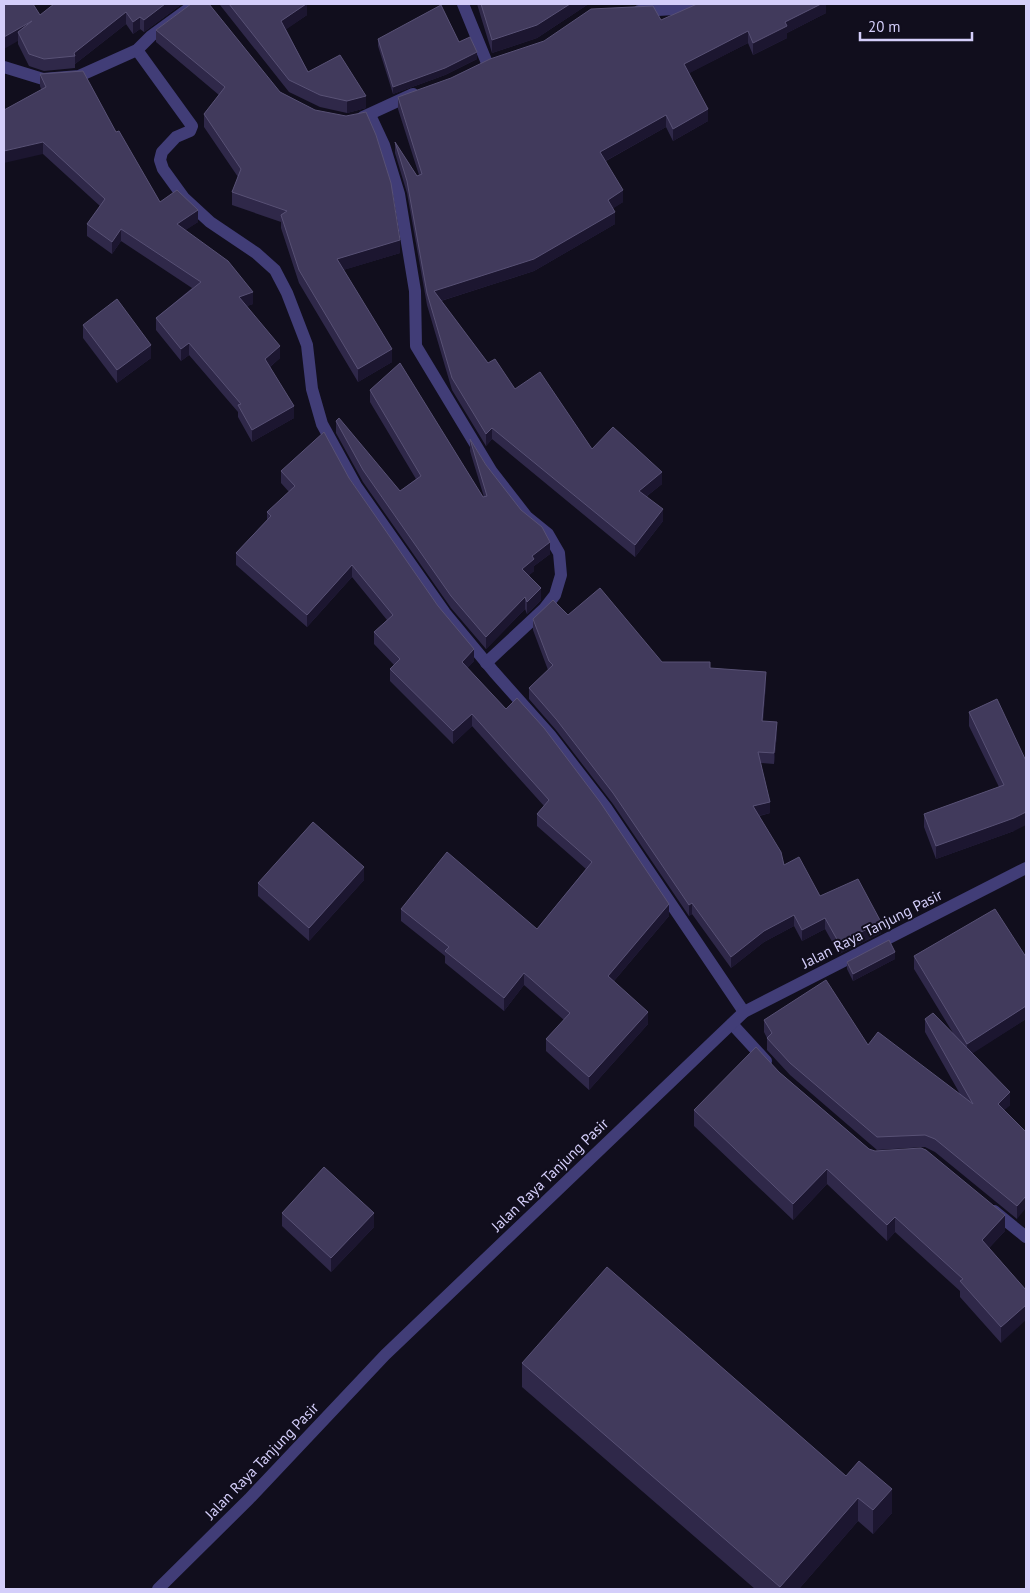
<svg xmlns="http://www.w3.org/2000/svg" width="1030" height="1593" font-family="'PT Sans',sans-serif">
  <rect width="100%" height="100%" fill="#110e1d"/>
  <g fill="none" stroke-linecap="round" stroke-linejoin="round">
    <g stroke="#413d77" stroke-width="12">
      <polyline points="463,4 487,63"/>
      <polyline points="639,11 694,8 697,4"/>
      <polyline points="137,50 192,126 190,131 176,137 162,152 160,160 163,169 184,198 210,222 256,253 275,270 287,293 307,345 312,389 322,424 356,486 445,613 494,672 550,735 607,809 744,1012"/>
      <polyline points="4,67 43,79 79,76 137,50 151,36 195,4"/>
      <polyline points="370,115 384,145 399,194 415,291 416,346 492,472 527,517 548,534 559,553 561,575 555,595 544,609 486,663"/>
      <polyline points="363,117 413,94"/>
      <polyline points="732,1024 766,1061"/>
      <polyline points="994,1211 1026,1237"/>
      <polyline points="158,1589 249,1499 385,1355 744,1012 1026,868"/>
    </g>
  </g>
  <g fill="#2f2849">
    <polygon points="4,4 40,15 182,4 144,32 140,29 133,34 126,24 75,64 75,68 44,71 29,66 18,44 18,41"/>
    <polygon points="191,4 400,253 343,270 392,362 358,382 299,283 281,228 281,222 232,205 232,192 238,177 204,127 204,114 219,95 156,42 156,30"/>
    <polygon points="217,4 307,4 307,15 286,29 308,72 366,108 347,113 320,107 289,92 220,5"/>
    <polygon points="477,4 612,4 587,5 537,38 492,53"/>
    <polygon points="826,4 826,13 787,33 787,38 753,55 748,43 689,73 708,121 673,141 666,127 606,161 623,202 613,208 615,224 534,271 441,301 488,363 515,389 592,449 662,484 647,496 663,521 635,557 492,439 486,446 452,390 427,305 407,193 395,153 395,142 417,176 419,175 398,109 398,97 661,20"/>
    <polygon points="378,39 477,59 445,75 393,94 378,46"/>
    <polygon points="40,74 116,132 160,202 198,222 185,230 253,304 247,306 280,358 270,367 294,418 252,442 238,417 238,412 189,355 181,361 156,330 156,318 192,288 121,241 112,254 87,236 87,224 100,206 43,154 41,89 40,86"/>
    <polygon points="83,325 151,358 117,383 83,338"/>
    <polygon points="370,390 483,497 484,497 470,451 470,439 486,465 550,554 534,566 534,571 529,575 541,600 527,614 525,609 486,649 451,608 363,482 336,433 336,421 400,491 416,479 370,402"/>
    <polygon points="281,471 349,478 474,661 467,668 669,916 614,981 648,1024 589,1090 546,1051 546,1039 564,1020 524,985 504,1011 445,963 445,956 401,921 401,909 537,929 586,869 537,826 537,814 544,806 472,726 453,744 390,681 390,669 394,665 374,644 374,632 387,620 352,577 307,627 236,565 236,553 267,520 267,512 289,492 281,483"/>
    <polygon points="568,615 662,662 710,668 766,683 763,721 777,733 774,764 761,763 770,813 759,816 784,865 820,896 881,933 839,954 825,929 802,941 794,926 764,942 731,968 692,914 689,916 613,804 556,730 529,699 529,688 548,670 533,630 533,619"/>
    <polygon points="997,699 1014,831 936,859 924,827 924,814 999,787 969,726 969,712"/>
    <polygon points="364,880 309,941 258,896 258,883"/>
    <polygon points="914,956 1026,957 1026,1019 972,1053 1010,1105 1004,1110 1026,1132 1017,1219 935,1152 925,1147 877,1150 790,1075 767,1050 767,1038 764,1032 764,1020 868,1045 960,1094 925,1032 925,1019 953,1033 914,969"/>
    <polygon points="895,959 853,981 847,969 847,962"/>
    <polygon points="779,1072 869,1149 1005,1231 989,1248 1026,1290 1001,1343 960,1297 960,1291 895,1232 887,1241 827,1184 793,1220 694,1126 694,1110"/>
    <polygon points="282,1213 374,1227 331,1272 282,1226"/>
    <polygon points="522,1363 846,1476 892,1513 873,1534 858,1521 799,1589 755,1589 522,1387"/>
  </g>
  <g fill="#1c1630">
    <polygon points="165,4 182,4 144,32 144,20"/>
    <polygon points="307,4 307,15 281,33 281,21"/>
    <polygon points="570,4 587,4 587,5 537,38 492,53 492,40"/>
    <polygon points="821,4 826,4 826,13 787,33 787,38 753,55 753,43 785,22"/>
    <polygon points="126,12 126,24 75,64 75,56 74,53"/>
    <polygon points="140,17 140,29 133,34 133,22"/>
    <polygon points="32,21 18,32 18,41 4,49 4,37"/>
    <polygon points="748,31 748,43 684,76 684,64"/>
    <polygon points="477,52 477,59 445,75 393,94 393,87"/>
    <polygon points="366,96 366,108 347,113 347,101"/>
    <polygon points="708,109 708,121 673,141 673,129"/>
    <polygon points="666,115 666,127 600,164 600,152"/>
    <polygon points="43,142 43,154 4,163 4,151"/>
    <polygon points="623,190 623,202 608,212 608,200"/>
    <polygon points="198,210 198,222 177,236 177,224"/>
    <polygon points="615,212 615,224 534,271 434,303 434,291"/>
    <polygon points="121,229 121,241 112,254 112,242"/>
    <polygon points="400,240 400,253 337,272 337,259"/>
    <polygon points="253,292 253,304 239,309 239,297"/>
    <polygon points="189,343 189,355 181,361 181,349"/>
    <polygon points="151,345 151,358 117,383 117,370"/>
    <polygon points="280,346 280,358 265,371 265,359"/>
    <polygon points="392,349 392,362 358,382 358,369"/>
    <polygon points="294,406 294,418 252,442 252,430"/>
    <polygon points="492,428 492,439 486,446 486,434"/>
    <polygon points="662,472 662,484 639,502 639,491"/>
    <polygon points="663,509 663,521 635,557 635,545"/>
    <polygon points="550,542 550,554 534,566 534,571 522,581 522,569 532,556"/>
    <polygon points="352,565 352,577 307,627 307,615"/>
    <polygon points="541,588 541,600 527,614 527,602"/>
    <polygon points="525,597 525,609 486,649 486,637"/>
    <polygon points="474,649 474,661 462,674 462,662"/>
    <polygon points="766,672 766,683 762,732 762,721"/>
    <polygon points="472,714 472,726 453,744 453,731"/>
    <polygon points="777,722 777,733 774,764 774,753"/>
    <polygon points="770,802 770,813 753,817 753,806"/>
    <polygon points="1026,812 1026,825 1014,831 936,859 936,846"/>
    <polygon points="364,867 364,880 309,941 309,928"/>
    <polygon points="692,903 692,914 689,916 689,905"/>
    <polygon points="669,904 669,916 608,988 608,976"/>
    <polygon points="794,915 794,926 764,942 731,968 731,957 764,931"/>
    <polygon points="825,918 825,929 802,941 802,930"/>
    <polygon points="881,922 881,933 839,954 839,943"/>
    <polygon points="895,952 895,959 853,981 853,974"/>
    <polygon points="524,973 524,985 504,1011 504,998"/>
    <polygon points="1026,1006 1026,1019 967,1057 967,1044"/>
    <polygon points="648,1012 648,1024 589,1090 589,1077"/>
    <polygon points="1010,1092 1010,1105 998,1116 998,1104"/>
    <polygon points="827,1169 827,1184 793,1220 793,1204"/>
    <polygon points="1026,1196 1026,1208 1017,1219 1017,1206"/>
    <polygon points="374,1213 374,1227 331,1272 331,1258"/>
    <polygon points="1005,1215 1005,1231 982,1255 982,1240"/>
    <polygon points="895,1217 895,1232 887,1241 887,1225"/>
    <polygon points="1026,1305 1026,1320 1001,1343 1001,1327"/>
    <polygon points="892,1489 892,1513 873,1534 873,1510"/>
    <polygon points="858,1498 858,1521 799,1589 780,1589 780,1587"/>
  </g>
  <g fill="#413a5c" stroke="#585175">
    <polygon points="4,4 33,4 40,15 54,4 165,4 144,20 140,17 133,22 126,12 74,53 75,56 44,59 29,54 18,32 32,21 4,37"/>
    <polygon points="191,4 209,4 280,92 315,110 346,116 366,112 376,135 391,183 400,240 337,259 392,349 358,369 299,270 281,215 287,211 232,192 241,169 204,114 225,87 156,30"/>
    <polygon points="229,4 306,4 281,21 308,72 340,55 366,96 347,101 320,95 289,80"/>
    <polygon points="481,4 570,4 537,25 492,40"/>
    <polygon points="697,4 821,4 785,22 787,26 753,43 748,31 684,64 708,109 673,129 666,115 600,152 623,190 608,200 615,212 534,259 434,291 488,363 495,359 515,389 540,372 592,449 613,427 662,472 639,491 663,509 635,545 492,428 486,434 452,378 427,293 407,181 395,142 417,176 422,174 398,97 451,78 490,59 544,41 591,9 653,6 661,20"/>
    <polygon points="441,5 459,42 470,37 477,52 445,68 393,87 378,39"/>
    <polygon points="83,71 116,132 119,131 160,202 177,190 198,210 177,224 228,261 253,292 239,297 280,346 265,359 294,406 252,430 238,405 241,404 189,343 181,349 156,318 201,282 121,229 112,242 87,224 105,199 43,142 4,151 4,110 46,87 40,74"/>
    <polygon points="117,299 151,345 117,370 83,325"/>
    <polygon points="400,363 483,497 487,496 470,439 486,465 521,510 542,527 550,542 532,556 534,559 522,569 541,588 527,602 525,597 486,637 451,596 363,470 336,421 339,418 400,491 421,476 370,390"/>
    <polygon points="324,432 349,478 438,606 474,649 462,662 506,709 517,698 544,728 600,802 669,904 608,976 648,1012 589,1077 546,1039 570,1013 524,973 504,998 445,951 449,947 401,909 447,852 537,929 592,862 537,814 549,800 472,714 453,731 390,669 400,659 374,632 393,615 352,565 307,615 236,553 271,516 267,512 295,486 281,471"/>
    <polygon points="600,588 662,662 710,662 710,668 766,672 762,721 777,722 774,753 758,752 770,802 753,806 781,852 784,865 799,857 820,896 858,879 881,922 839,943 825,918 802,930 794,915 764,931 731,957 692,903 689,905 613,793 556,719 529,688 553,665 549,661 533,619 553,600 568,615"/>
    <polygon points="997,699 1026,761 1026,812 1014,818 936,846 924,814 1004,785 969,712"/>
    <polygon points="313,822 364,867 309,928 258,883"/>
    <polygon points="995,909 1026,957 1026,1006 967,1044 914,956"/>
    <polygon points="889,940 895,952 853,974 847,962"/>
    <polygon points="826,980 868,1045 878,1032 973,1104 925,1019 933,1013 1010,1092 998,1104 1026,1132 1026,1196 1017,1206 935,1139 925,1135 877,1137 790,1063 767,1038 772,1033 764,1020"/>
    <polygon points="756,1047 779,1072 869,1149 875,1151 921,1148 926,1150 1005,1215 982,1240 1026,1290 1026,1305 1001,1327 960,1281 963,1279 895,1217 887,1225 827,1169 793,1204 694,1110"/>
    <polygon points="324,1167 374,1213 331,1258 282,1213"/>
    <polygon points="607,1267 846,1476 859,1461 892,1489 873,1510 858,1498 780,1587 522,1363"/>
  </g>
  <g text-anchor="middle" stroke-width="4" stroke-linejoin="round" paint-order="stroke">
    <g font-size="15" fill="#d4cefa" stroke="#110e1d">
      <text transform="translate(872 929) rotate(-27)" y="5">Jalan Raya Tanjung Pasir</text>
      <text transform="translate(550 1175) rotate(-44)" y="5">Jalan Raya Tanjung Pasir</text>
      <text transform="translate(262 1461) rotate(-46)" y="5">Jalan Raya Tanjung Pasir</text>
    </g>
  </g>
  <rect width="1030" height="1593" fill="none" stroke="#d4cefa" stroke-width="10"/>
  <path d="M860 32v8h112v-8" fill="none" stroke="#d4cefa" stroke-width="2.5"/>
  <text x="868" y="32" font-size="15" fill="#d4cefa" stroke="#110e1d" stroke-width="4" paint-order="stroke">20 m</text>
</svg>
